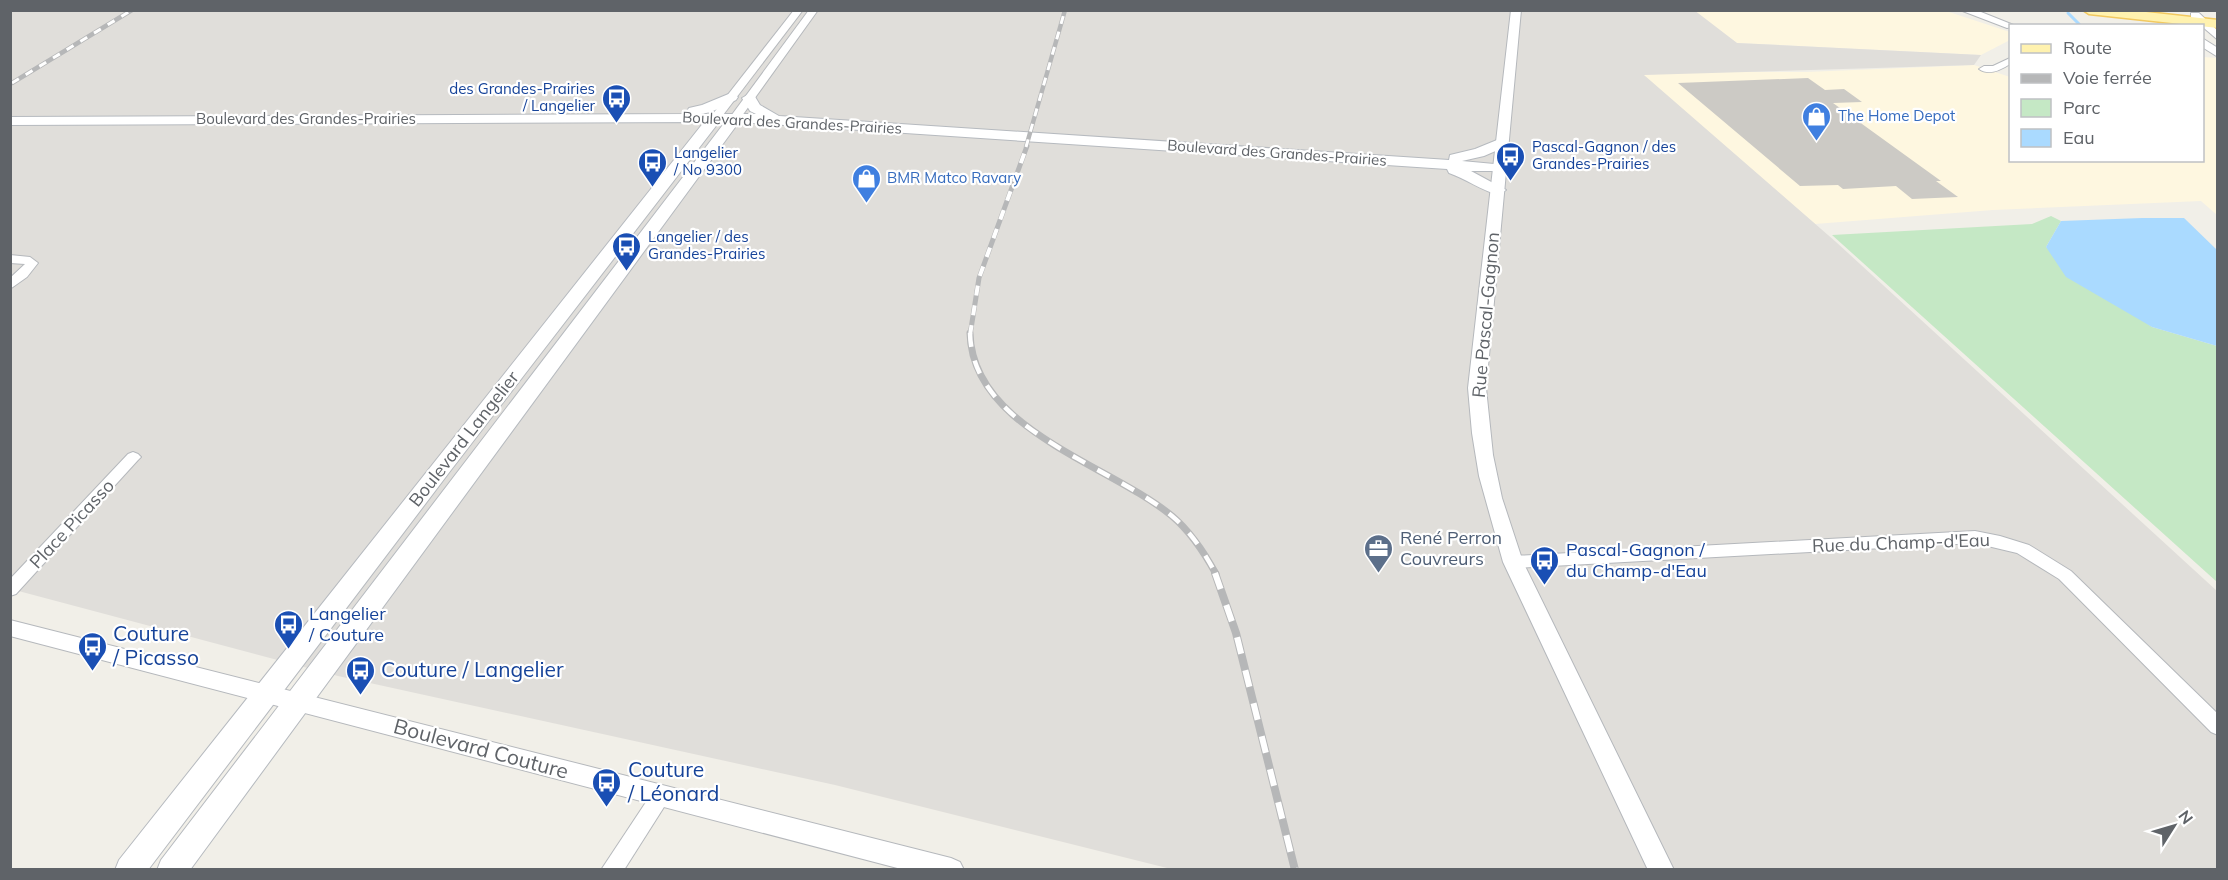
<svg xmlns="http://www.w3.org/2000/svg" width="2228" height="880" viewBox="0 0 2228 880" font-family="Mulish,sans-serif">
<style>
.commercial{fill:#fef7e0}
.industrial{fill:#e0deda}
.green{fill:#c5e8c5}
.water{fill:#aadaff}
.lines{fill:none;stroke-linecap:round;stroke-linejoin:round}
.stream{stroke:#aadaff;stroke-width:3}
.building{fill:#cccac5}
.minor-casing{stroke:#b5b8bc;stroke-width:2}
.tertiary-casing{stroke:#b5b8bc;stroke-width:2}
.secondary-casing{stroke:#b6babf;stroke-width:2}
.primary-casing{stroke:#f2c960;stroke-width:3}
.minor{fill:#fff;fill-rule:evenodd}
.tertiary{fill:#fff;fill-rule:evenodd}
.secondary{fill:#fff;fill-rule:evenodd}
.primary{fill:#fff2af;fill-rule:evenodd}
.rail-far3-casing{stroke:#b6b7b8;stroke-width:4.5}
.rail-far2-casing{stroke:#b6b7b8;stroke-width:5}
.rail-far1-casing{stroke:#b6b7b8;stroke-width:7}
.rail-casing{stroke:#b6b7b8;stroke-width:8}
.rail-far3{stroke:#fff;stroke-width:3;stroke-dasharray:8;stroke-linecap:butt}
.rail-far2{stroke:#fff;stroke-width:4;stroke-dasharray:10;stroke-linecap:butt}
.rail-far1{stroke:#fff;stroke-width:4.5;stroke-dasharray:14;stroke-linecap:butt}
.rail{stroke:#fff;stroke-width:6;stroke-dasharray:17;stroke-linecap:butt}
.labels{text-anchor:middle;stroke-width:4.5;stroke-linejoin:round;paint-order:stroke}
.far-transit-label{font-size:15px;fill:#164399;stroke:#fff;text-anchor:start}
.far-shop-label{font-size:15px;fill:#366cbe;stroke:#fff;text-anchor:start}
.far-street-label{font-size:15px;fill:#5f6368;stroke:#fff}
.street-label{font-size:18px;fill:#5f6368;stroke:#fff}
.service-label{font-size:18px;fill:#4e5e75;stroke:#fff;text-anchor:start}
.transit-label{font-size:18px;fill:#164399;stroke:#fff;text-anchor:start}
.near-transit-label{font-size:21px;fill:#164399;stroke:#fff;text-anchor:start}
.near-street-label{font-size:21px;fill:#5f6368;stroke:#fff}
</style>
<rect width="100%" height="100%" fill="#f1efe8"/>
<g class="commercial">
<path d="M1694 11H1946L2010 32V40L1981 55 1737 43Z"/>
<path d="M2203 57 2217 58V215L2201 201 1993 210 1815 224 1643 75 1686 72H1806L1974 65 2010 77V160H2202Z"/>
</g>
<path class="industrial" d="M1694 10 1737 43 1981 55 1974 65 1644 75 1836 242 2217 591V869H1171L835 785 338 676 11 589 10 11Z"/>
<path class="green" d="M2051 216 2061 221 2046 247 2152 327 2217 346V582L1832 235 2032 224Z"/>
<path class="water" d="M2142 218H2184L2217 250V346L2152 327 2066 277 2046 247 2061 221Z"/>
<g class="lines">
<path class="stream" d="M2068 13 2081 26"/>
</g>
<path class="building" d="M1808 78 1825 90 1844 89 1862 102 1833 103 1941 181H1936L1958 197 1912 199 1896 186 1843 189 1838 185 1800 186 1678 83Z"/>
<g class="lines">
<defs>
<g id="minor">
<path d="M794 10H803L720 119H712V115Z"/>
<path d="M809 10H818L739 120H731V116Z"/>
<path d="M2010 58V64C2001 70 1989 76 1979 69L1984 66H1993Z"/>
<path d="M10 255 30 257 38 263 27 277 10 289V278L25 264 10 263Z"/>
<path d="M133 452 138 454 141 457 138 460 16 594 10 596V579L128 454Z"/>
<path d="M1975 531 2000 536 2029 545 2071 571 2218 714V735L2211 732 2059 579 2017 553 1975 543 1513 568 1507 566 1505 562 1507 558 1513 556Z"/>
<path d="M661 787 668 790 671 796 624 870H601L654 790Z"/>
</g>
<g id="tertiary">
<path d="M1511 10H1521L1486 388 1493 455 1502 498 1523 562 1674 870H1648L1503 562 1479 476 1472 433 1468 388Z"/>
<path d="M1960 10H1976L2016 26 2007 28Z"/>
<path d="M2191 13H2199L2218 31V40L2191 17Z"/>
<path d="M2202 38 2218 48V57L2202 47Z"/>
<path d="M10 620 951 858 960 862 964 870H905L10 636Z"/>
</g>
<path id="secondary" d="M731 93 738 97 736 100 711 112 701 114H756L750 111 742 98 749 94 754 95 760 105 779 116 1449 160 1450 155 1475 149 1497 140H1507L1509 143 1507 146 1484 156 1462 161 1505 165 1508 168 1505 171H1471L1506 190 1498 195C1481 190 1466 179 1449 173L1447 169 739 122 190 870H157L161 860 725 122H719L451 470 148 870H115L119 860 704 122 10 125V117L690 114 687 111 689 108 702 105Z"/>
<path id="primary" d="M2083 10H2128L2218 20V28L2089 14Z"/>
</defs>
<use href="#minor" class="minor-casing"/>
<use href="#tertiary" class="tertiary-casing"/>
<use href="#secondary" class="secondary-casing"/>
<use href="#primary" class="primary-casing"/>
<use href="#minor" class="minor"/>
<use href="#tertiary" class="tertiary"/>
<use href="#secondary" class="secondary"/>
<use href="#primary" class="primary"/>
<defs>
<g id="rail-far3">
<path d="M12 83 132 10"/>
<path d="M1026 147 1065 10"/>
</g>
<path id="rail-far2" d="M970 335 979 278 1027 146"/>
<path id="rail-far1" d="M970 333C972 429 1109 464 1172 516 1191 532 1204 552 1216 574"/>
<path id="rail" d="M1215 573 1236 633 1295 870"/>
</defs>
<use href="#rail-far3" class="rail-far3-casing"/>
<use href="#rail-far2" class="rail-far2-casing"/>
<use href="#rail-far1" class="rail-far1-casing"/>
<use href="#rail" class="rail-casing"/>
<use href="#rail-far3" class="rail-far3"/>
<use href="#rail-far2" class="rail-far2"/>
<use href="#rail-far1" class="rail-far1"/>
<use href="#rail" class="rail"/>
</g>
<defs>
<symbol id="bus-pin" viewBox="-11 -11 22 30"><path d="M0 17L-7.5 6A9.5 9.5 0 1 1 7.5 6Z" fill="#1a4fb4" stroke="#fff"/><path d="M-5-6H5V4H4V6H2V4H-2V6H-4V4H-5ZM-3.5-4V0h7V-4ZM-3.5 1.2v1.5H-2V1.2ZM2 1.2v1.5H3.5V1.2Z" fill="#fff"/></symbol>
<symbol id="shop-pin" viewBox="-11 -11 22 30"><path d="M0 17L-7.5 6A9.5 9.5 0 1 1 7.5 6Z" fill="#3f7fe0" stroke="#fff"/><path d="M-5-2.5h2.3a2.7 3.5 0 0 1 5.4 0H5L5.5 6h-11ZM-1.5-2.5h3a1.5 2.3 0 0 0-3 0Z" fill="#fff"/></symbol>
<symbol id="office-pin" viewBox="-11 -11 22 30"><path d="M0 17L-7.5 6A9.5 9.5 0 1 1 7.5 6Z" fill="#5c6f8a" stroke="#fff"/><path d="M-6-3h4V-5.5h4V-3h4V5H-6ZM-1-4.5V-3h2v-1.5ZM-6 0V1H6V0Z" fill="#fff"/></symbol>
</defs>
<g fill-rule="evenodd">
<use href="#bus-pin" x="600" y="82" width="33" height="45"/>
<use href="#shop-pin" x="1800" y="100" width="33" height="45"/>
<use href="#bus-pin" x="1494" y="140" width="33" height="45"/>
<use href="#bus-pin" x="636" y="146" width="33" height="45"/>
<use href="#shop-pin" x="850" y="162" width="33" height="45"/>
<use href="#bus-pin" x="610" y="230" width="33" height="45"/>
<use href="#office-pin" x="1362" y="532" width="33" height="45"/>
<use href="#bus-pin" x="1528" y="544" width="33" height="45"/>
<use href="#bus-pin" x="272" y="608" width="33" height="45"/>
<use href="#bus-pin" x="76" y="630" width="33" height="45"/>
<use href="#bus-pin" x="344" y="654" width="33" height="45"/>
<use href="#bus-pin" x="590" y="766" width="33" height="45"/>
</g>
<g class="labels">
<g class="far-transit-label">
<text x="595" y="94" text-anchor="end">des Grandes-Prairies<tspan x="595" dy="17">/ Langelier</tspan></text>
<text x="1532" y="152">Pascal-Gagnon / des<tspan x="1532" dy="17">Grandes-Prairies</tspan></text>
<text x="674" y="158">Langelier<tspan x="674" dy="17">/ No 9300</tspan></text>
<text x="648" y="242">Langelier / des<tspan x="648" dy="17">Grandes-Prairies</tspan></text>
</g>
<g class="far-shop-label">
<text x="1838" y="121">The Home Depot</text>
<text x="887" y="183">BMR Matco Ravary</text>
</g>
<g class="far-street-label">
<text x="306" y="124">Boulevard des Grandes-Prairies</text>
<text transform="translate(792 123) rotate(3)" y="5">Boulevard des Grandes-Prairies</text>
<text transform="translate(1277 153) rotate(4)" y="5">Boulevard des Grandes-Prairies</text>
</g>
<g class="street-label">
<text transform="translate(1486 315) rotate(-85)" y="6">Rue Pascal-Gagnon</text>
<text transform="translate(464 439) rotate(-52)" y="6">Boulevard Langelier</text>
<text transform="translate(72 524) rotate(-47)" y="6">Place Picasso</text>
<text transform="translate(1901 543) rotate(-2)" y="6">Rue du Champ-d'Eau</text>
</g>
<g class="service-label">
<text x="1400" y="544">René Perron<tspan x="1400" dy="21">Couvreurs</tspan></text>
</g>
<g class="transit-label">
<text x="1566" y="556">Pascal-Gagnon /<tspan x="1566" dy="21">du Champ-d'Eau</tspan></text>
<text x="309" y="620">Langelier<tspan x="309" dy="21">/ Couture</tspan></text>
</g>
<g class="near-transit-label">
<text x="113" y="641">Couture<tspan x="113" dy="24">/ Picasso</tspan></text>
<text x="381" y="677">Couture / Langelier</text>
<text x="628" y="777">Couture<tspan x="628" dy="24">/ Léonard</tspan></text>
</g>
<g class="near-street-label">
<text transform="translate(481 749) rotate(15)" y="7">Boulevard Couture</text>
</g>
</g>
<rect width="2228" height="880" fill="none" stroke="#5f6368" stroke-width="24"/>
<rect x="2009" y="24" width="195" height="138" fill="#ffffff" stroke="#bfc1c3" stroke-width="1.5"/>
<rect x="2021" y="44" width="30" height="9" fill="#fff2af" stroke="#bfc1c3" stroke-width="1.5"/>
<text x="2063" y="54" font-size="18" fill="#5f6368">Route</text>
<rect x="2021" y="74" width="30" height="9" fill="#b6b7b8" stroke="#bfc1c3" stroke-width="1.5"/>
<text x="2063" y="84" font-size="18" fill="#5f6368">Voie ferrée</text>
<rect x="2021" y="99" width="30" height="18" fill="#c5e8c5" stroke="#bfc1c3" stroke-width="1.5"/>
<text x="2063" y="114" font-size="18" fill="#5f6368">Parc</text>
<rect x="2021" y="129" width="30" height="18" fill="#aadaff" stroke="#bfc1c3" stroke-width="1.5"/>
<text x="2063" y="144" font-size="18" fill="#5f6368">Eau</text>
<g transform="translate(2174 826) rotate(53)" stroke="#ffffff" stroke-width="4.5" paint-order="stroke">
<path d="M0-4.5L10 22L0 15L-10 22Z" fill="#5f6368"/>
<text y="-9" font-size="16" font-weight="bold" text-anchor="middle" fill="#5f6368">N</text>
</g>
</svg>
